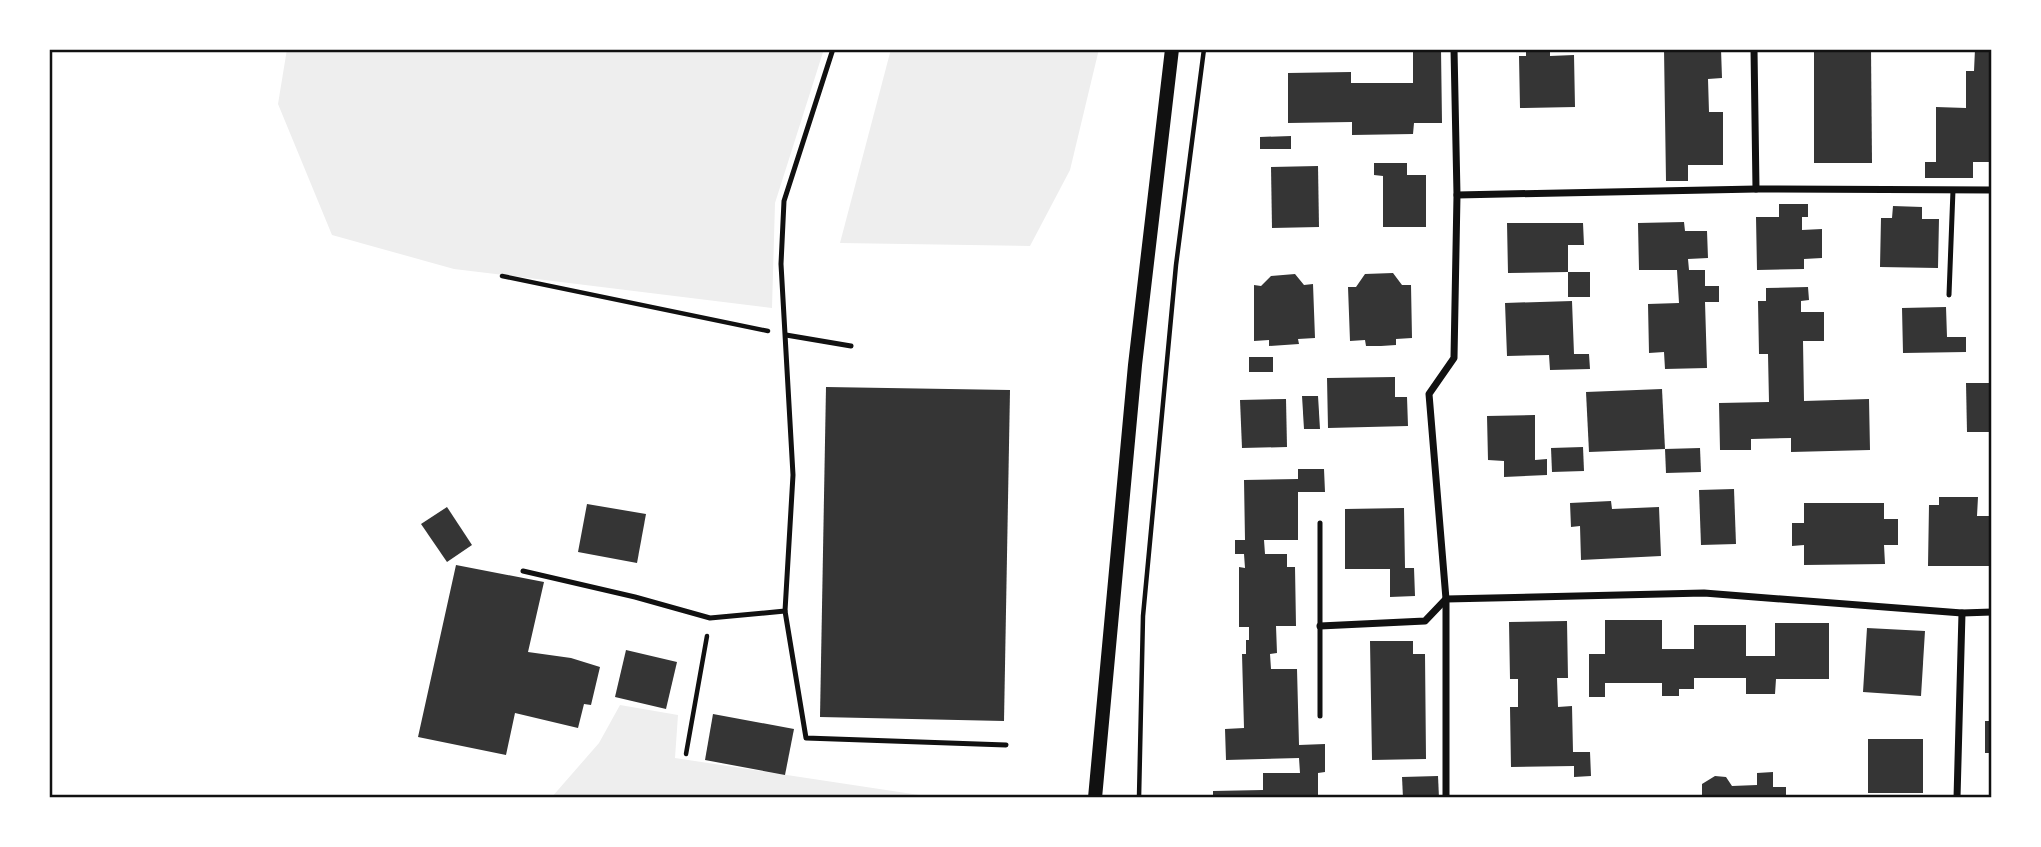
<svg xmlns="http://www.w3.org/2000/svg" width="2041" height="847" viewBox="0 0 2041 847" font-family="'Nunito Sans',sans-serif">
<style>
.green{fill:#eee}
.building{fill:#353535}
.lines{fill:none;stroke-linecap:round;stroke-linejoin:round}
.path{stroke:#111;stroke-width:4.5}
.service{stroke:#111;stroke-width:5}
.minor{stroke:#111;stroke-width:7}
.secondary{stroke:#111;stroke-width:14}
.neatline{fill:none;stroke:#111;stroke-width:2.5}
</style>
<rect width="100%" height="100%" fill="#fff"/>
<g class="green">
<path d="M287 49H824L775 203 772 308 454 269 332 235 278 104Z"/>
<path d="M891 49H1099L1070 170 1030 246 840 243Z"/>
<path d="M620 705 678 715 675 758 939 798H551L599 743Z"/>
</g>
<g class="building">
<path d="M1413 49H1441L1442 123H1414L1413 134 1352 135V122L1288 123V73L1351 72V83H1413Z"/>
<path d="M1526 49H1550V56L1574 55 1575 107 1520 108 1519 56H1526Z"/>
<path d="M1664 49H1721L1722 78 1708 79 1709 112H1723V165H1688V181H1666Z"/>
<path d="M1814 49H1871L1872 163H1814Z"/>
<path d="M1975 49H1992V162H1973V178H1925V162H1936V107L1966 108V71H1974Z"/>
<path d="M1291 136V149H1260V137Z"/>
<path d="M1374 163H1407V175H1426V227H1383V176L1374 175Z"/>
<path d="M1318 166 1319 227 1272 228 1271 167Z"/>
<path d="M1779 204H1808V217H1802V230L1822 229V258L1804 259V269L1757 270 1756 217H1779Z"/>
<path d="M1893 206 1922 207V219H1939L1938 268 1880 267 1881 218H1892Z"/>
<path d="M1684 222 1685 231H1707L1708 258 1688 259 1689 270H1705V286H1719V302H1705L1707 368 1665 369 1664 352 1649 353 1648 304 1679 303 1677 270H1639L1638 223Z"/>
<path d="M1507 223H1583L1584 245H1568V272L1508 273Z"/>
<rect x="1568" y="272" width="22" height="25"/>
<path d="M1393 273 1402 285H1411L1412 338 1396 339V345L1381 346H1366L1365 340 1350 341 1348 287H1356L1365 274Z"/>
<path d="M1295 274 1304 285 1313 284 1315 338 1298 339 1299 344 1269 346V340L1254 341V285L1261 286 1271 276Z"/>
<path d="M1808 287 1809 300 1801 301V312H1824V341H1803L1804 401 1869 399 1870 450 1791 452V438L1751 439V450H1720L1719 403 1769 402 1768 354H1759L1758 301H1766V288Z"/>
<path d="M1572 301 1574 354H1589L1590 369 1550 370 1549 355 1507 356 1505 303Z"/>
<path d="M1946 307 1947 337H1966V352L1903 353 1902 308Z"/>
<rect x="1249" y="357" width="24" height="15"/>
<path d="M1395 377V397H1407L1408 426 1328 428 1327 378Z"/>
<path d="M1966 383H1992V432H1967Z"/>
<path d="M826 387 1010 390 1004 721 820 717Z"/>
<path d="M1662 389 1665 449 1589 452 1586 392Z"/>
<path d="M1302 396H1318L1320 429H1304Z"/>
<path d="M1286 399 1287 447 1242 448 1240 400Z"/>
<path d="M1535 415V460L1547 459V475L1504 477V461L1488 460 1487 416Z"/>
<path d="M1583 447 1584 471 1552 472 1551 448Z"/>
<path d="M1700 448 1701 472 1666 473 1665 449Z"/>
<path d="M1298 469H1324L1325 492H1298V540H1264L1265 554H1287V567H1295L1296 626H1276L1277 653 1270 654 1271 669H1297L1299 745 1325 744V772L1318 773V798H1213V791L1263 790V773H1300L1299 758 1226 760 1225 729 1244 728 1242 654H1246V640H1249V627H1239V567L1245 568 1244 554H1235V540H1245L1244 480 1298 479Z"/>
<path d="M1734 489 1736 544 1701 545 1699 490Z"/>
<path d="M1939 497H1978L1977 516H1992V566H1928L1929 505H1939Z"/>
<path d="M1611 501 1612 509 1659 507 1661 556 1581 560 1580 526 1571 527 1570 503Z"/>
<path d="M1804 503H1884V519H1898V545H1884L1885 564 1804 565V545L1792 546V523H1804Z"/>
<path d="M587 504 646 514 637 563 578 552Z"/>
<path d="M447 507 472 545 447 562 421 524Z"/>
<path d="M1404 508 1405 568H1414L1415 596 1390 597V569H1345V509Z"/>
<path d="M456 565 544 582 528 652 571 658 600 667 591 705 584 704 578 728 515 713 506 755 418 737Z"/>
<path d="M1605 620H1662V649H1694V625H1746V656H1775V623H1829V679H1776L1775 694H1746V678H1694V689H1679V696H1662V683H1605V697H1589V654H1605Z"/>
<path d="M1567 621 1568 678H1557L1558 707 1572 706 1573 752H1590L1591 776 1574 777V766L1511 767 1510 707H1518V679H1510L1509 622Z"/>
<path d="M1867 628 1925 631 1921 696 1863 692Z"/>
<path d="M1370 641H1413V654H1425L1426 759 1372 760Z"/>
<path d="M626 650 677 662 666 709 615 697Z"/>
<path d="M713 714 794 729 785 775 705 760Z"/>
<rect x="1985" y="721" width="7" height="32"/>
<rect x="1868" y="739" width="55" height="54"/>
<path d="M1773 772V787H1786V798H1702V784L1715 776 1726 777 1732 786 1757 785V773Z"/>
<path d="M1438 776 1439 798H1403L1402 777Z"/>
</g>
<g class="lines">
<g class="path">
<path d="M502 276 768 331"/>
<path d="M686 754 707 636"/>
<path d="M1139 798 1143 616 1176 265 1204 49"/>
</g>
<g class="service">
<path d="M1949 295 1953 190"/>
<path d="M786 335 851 346"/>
<path d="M523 571 635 597 710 618 785 611 793 475 781 264 784 201 833 49"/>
<path d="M785 611 806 738 1006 745"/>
<path d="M1320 716V523"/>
</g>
<g class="minor">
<path d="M1754 49 1756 189"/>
<path d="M1457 195 1756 189 1992 190"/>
<path d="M1320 626 1425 621 1446 599 1704 593 1962 613 1992 612"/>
<path d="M1446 798V599L1429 394 1454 358 1457 195 1454 49"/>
<path d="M1957 798 1962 613"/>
</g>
<path class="secondary" d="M1095 798 1135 365 1172 49"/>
</g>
<rect width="2041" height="847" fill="none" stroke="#ffffff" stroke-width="102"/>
<rect x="51" y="51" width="1939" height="745" class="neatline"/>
</svg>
